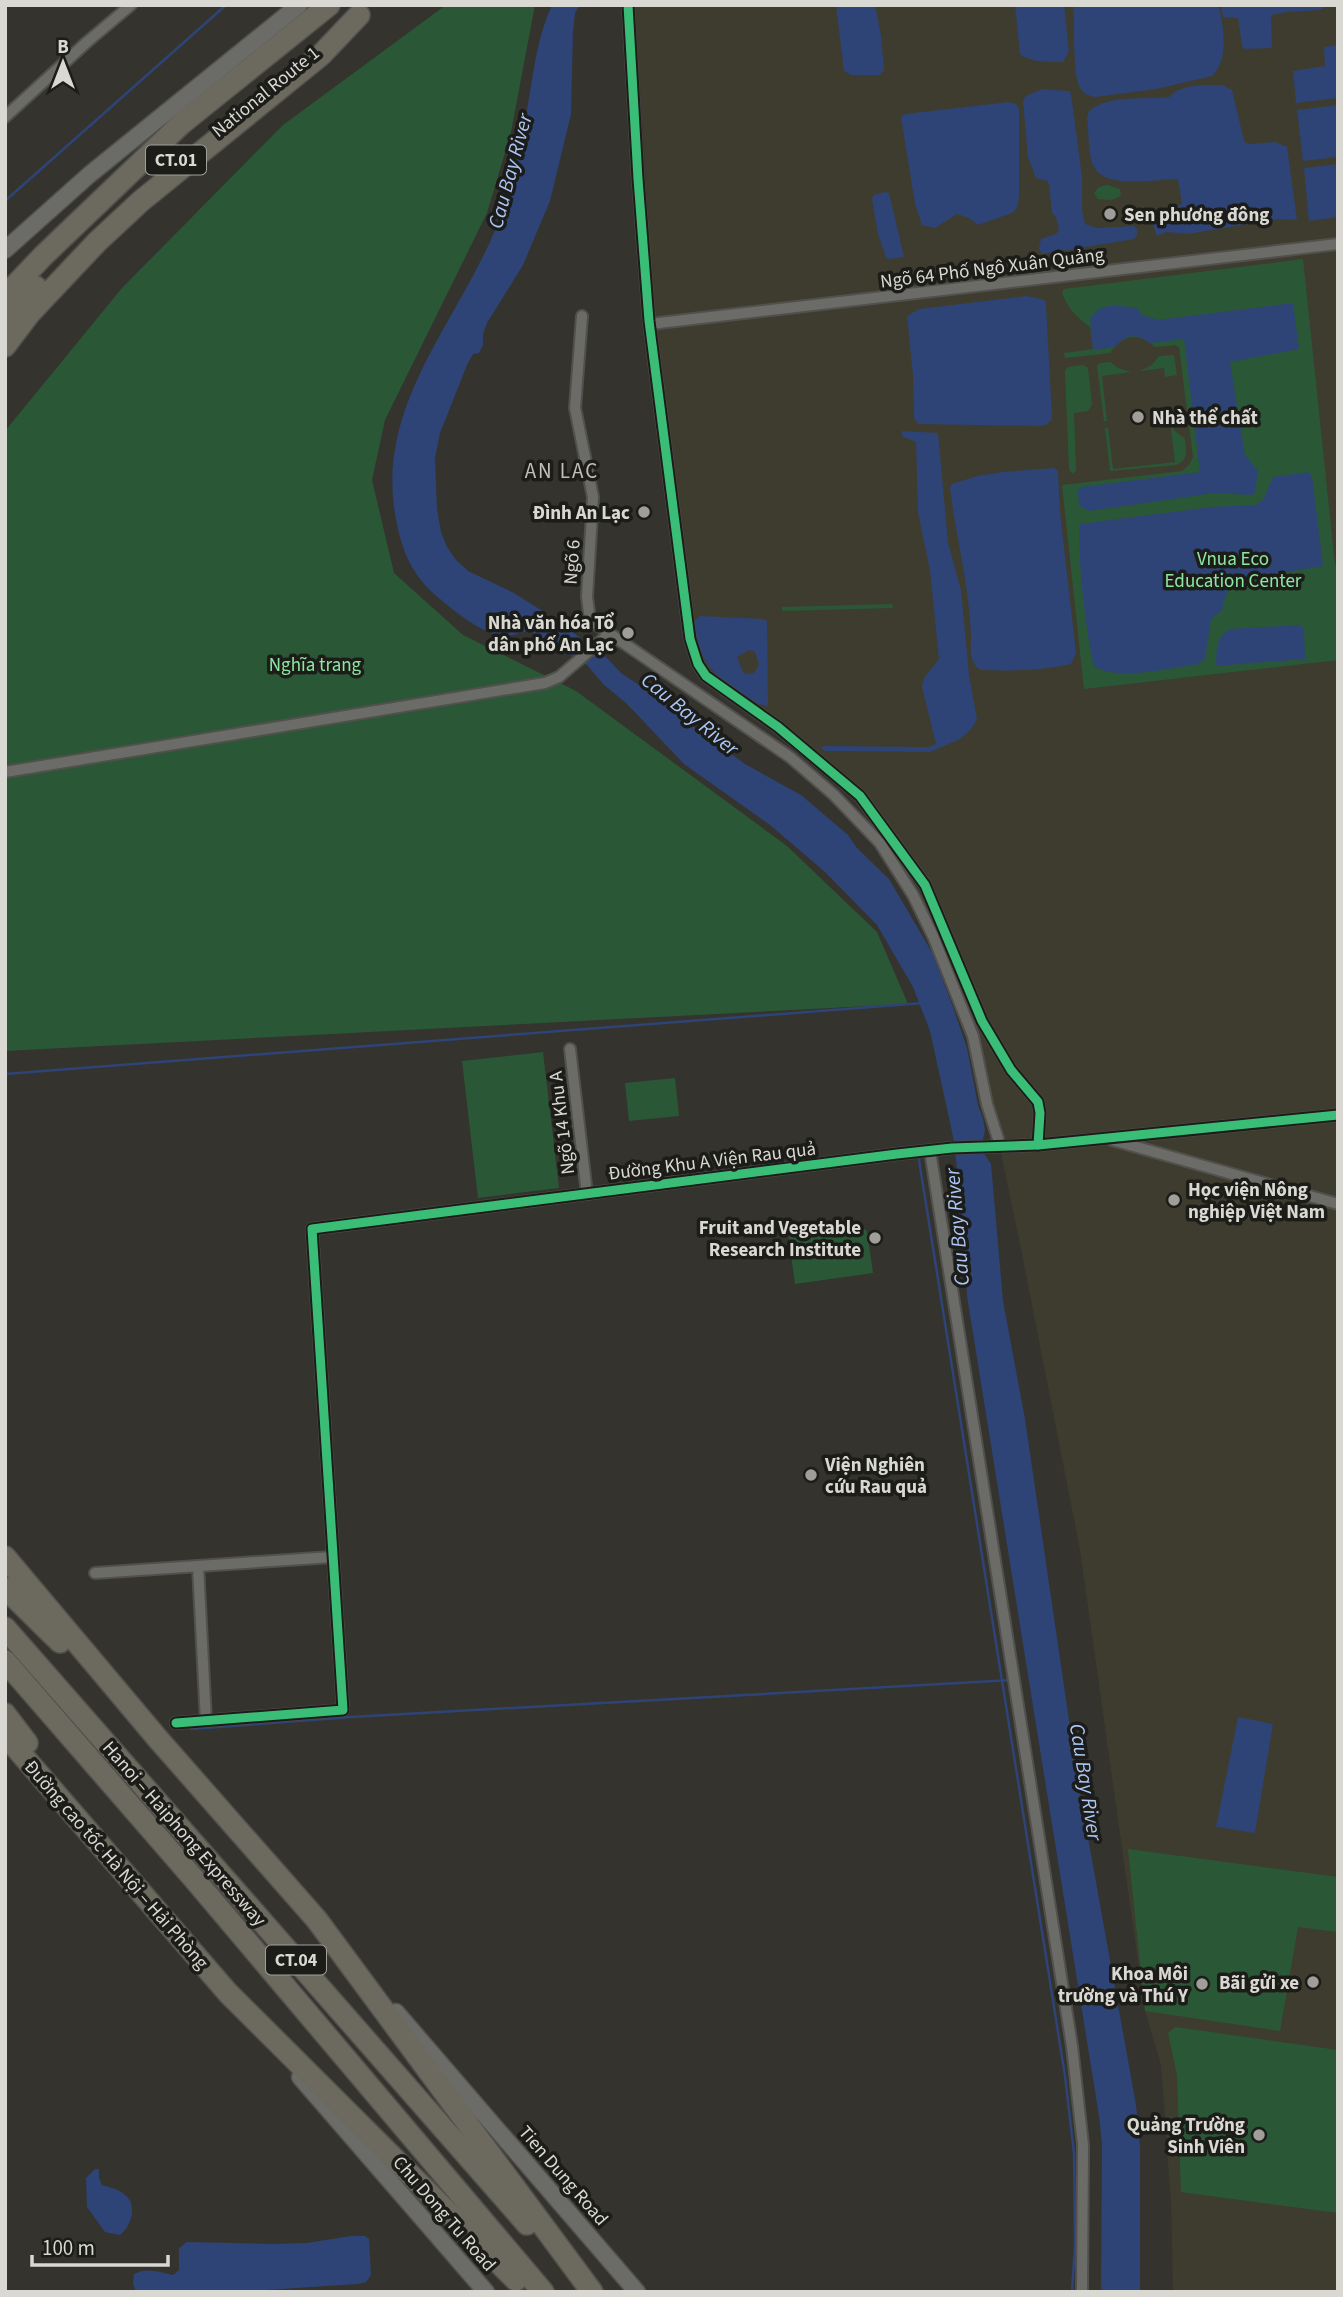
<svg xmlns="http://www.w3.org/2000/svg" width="1343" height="2297" viewBox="0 0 1343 2297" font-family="'Source Sans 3',sans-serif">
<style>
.built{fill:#3e3c2e}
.green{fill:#2a5836}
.water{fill:#2e4476;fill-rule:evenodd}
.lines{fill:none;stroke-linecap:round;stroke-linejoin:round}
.stream{stroke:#2e4476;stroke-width:2.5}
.minor-casing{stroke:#51504c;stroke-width:14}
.secondary-casing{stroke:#51504c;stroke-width:19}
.motorway-casing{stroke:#51504c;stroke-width:24}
.minor{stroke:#6b6b68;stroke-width:10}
.secondary{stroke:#6b6b68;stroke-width:16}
.motorway{stroke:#6c695e;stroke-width:21}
.cycleway-casing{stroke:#1c1c18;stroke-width:13}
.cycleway{stroke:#3abd76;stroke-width:9}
.poi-dot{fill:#9f9e99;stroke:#1c1c18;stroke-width:2.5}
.labels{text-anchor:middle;stroke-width:7;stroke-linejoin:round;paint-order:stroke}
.shield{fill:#1c1c18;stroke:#a0a09b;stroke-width:2}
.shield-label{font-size:18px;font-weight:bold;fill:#d9d8d3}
.street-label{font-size:19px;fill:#d9d8d3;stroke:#1c1c18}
.poi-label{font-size:19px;font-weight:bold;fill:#d9d8d3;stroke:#1c1c18;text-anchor:end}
.park-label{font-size:19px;fill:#8de6a2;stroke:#1c1c18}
.water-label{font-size:21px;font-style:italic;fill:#acc6f8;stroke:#1c1c18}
.neighbourhood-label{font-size:21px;letter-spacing:2px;fill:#c2c0b6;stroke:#1c1c18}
</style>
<rect width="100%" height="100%" fill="#34332e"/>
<path class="built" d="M635 5H1338V2292H1173L1171 2203 1161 2065 1145 2011 1080 1550 1022 1254 963 971 928 884 863 794 706 670 693 642 654 316Z"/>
<g class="green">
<path d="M446 5H535L511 132 487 213 385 420 372 480 394 573 463 635 576 691 787 846 877 932 908 1004 5 1051V431L122 288 283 125Z"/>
<path d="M1107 185 1120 189 1121 196 1111 200 1098 199 1094 193 1099 187Z"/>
<path d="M1303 259 1335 565 1338 566V660L1084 689 1062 485 1182 471 1189 465 1193 457 1179 347 1175 345 1155 347C1139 332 1123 334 1110 353L1065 358 1064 353 1093 349 1090 327C1078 319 1065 305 1062 292L1064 289Z"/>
<path d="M1174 355 1177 375 1165 377 1164 368 1140 371 1152 365 1159 356Z"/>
<path d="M1110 362 1118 368 1131 372 1102 376 1107 421H1104L1097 366 1100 363Z"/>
<path d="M1083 365 1088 368 1092 405 1088 411 1074 413 1076 470 1073 474 1069 470 1065 371 1068 367Z"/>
<path d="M1170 421 1175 431 1185 439C1186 451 1189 460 1176 465L1110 471 1105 428H1108L1113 469 1175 462Z"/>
<path d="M892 604 893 608 782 611V607Z"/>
<path d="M543 1052 559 1188 478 1198 462 1061Z"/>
<path d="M675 1078 679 1116 629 1121 625 1083Z"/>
<path d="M856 1223 867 1231 873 1273 795 1284 788 1232Z"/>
<path d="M1128 1849 1338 1877V1932L1298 1927 1280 2031 1145 2011Z"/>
<path d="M1175 2027 1338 2050V2213L1181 2192 1177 2075 1168 2033Z"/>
</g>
<g class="water">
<path d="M552 5H580L575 13 573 32 571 114 550 201 523 265 487 323 483 334V345L479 353 473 354 467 365 440 433 435 458 437 509 441 532 447 547 456 560 468 571 514 593 555 619 606 657 621 673 666 703 668 708 745 764 801 795 848 835 857 848 889 879 933 954 954 1010 967 1048 978 1105 983 1119 985 1130 981 1149 991 1164 1003 1301 1025 1419 1078 1782 1136 2105 1140 2146V2292H1101L1102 2144 1099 2116 967 1296 963 1225 954 1141 930 1031 913 987 877 925 824 871 770 825 684 764 627 704 603 684 588 666 574 656 564 654 530 631C522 632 512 636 504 636 482 635 449 607 433 593 412 574 402 550 397 524 371 404 463 319 501 215 516 175 523 134 530 92 535 62 539 33 552 5Z"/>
<path d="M836 5H875L881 36 884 70 879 75H851L844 71Z"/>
<path d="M1015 5H1064L1069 51 1063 62C1048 62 1032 63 1020 54Z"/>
<path d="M1073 5H1219C1223 27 1230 59 1212 76L1156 89 1095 97C1089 96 1084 94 1081 89 1072 78 1075 23 1073 5Z"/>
<path d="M1221 5H1324L1323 9 1320 10 1286 12 1271 15 1272 48 1245 49 1242 46 1238 18 1223 17Z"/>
<path d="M1338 45V98L1296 103 1293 71 1325 66 1324 47Z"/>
<path d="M1222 85 1232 90 1244 141 1248 144 1275 142 1287 147 1297 220 1277 219 1188 234 1167 232 1157 236 1150 216 1182 204 1178 179C1158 179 1106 190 1094 167 1088 158 1089 130 1087 118L1089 111C1109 94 1145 100 1169 97 1184 82 1203 86 1222 85Z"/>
<path d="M1042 89 1069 91 1071 94 1082 177V210L1085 224 1097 228 1134 226 1137 229V235L1134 239 1042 254 1039 248 1041 239 1056 234 1059 230 1056 217 1052 213 1049 184 1047 181 1036 178 1028 157 1023 101 1026 96Z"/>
<path d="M1009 102 1016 104 1019 109V196L1017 208 1012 213 978 225 969 218 957 214 935 228 922 225 915 204 901 117 905 114Z"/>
<path d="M1338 105V157L1303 161 1297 110Z"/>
<path d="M1338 164V217L1309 221 1304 168Z"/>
<path d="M885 192 889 193 904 257 888 259 886 257 878 234 872 199 874 195Z"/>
<path d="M1027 296 1045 300 1046 305 1052 419 1046 425 1040 426 918 424 914 418 913 376 907 316 919 309Z"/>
<path d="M1293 303 1299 349 1230 362 1245 455 1258 471 1255 493 1251 495 1214 493 1089 511 1079 506 1078 490 1081 487 1200 472 1184 339 1150 343 1140 337 1132 336 1125 338 1114 347 1093 350 1090 319C1100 301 1119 306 1137 308L1142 315 1158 320Z"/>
<path d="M902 431 938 433 948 543 961 590 969 675 977 719 972 728 960 739 930 752 826 751 821 748 824 746 929 747 936 744 922 687 924 678 939 659 930 571 918 512 916 442 902 436Z"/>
<path d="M1054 468 1058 471 1060 513 1076 653 1071 664C1041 671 1010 671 980 670 968 661 971 648 971 635 969 585 956 537 950 488L952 484 977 476 1003 472Z"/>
<path d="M1308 472 1312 476 1323 566 1238 580C1227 588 1225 596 1222 610L1211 619 1205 658 1199 664C1170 668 1121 681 1095 667 1087 647 1076 544 1080 524L1211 507 1256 505 1264 498 1273 477Z"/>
<path d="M700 616 763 619 767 621 768 706 758 704C719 677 701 673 694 622ZM749 650 755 652 759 665 754 673 744 674 737 657Z"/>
<path d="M1300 625 1304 629 1305 659 1216 666C1217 650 1215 639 1229 629Z"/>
<path d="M1238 1717 1273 1724 1255 1833 1216 1827Z"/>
<path d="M95 2169H99V2178L102 2185C109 2187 118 2189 124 2194 138 2204 132 2226 120 2235L105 2232 87 2207 86 2178Z"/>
<path d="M351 2236H365L369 2239 371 2275 366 2282 357 2284 236 2292H136L133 2284 134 2274C147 2267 159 2272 173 2275L179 2270V2248L187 2242 275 2244 307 2243Z"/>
</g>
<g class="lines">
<g class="stream">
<path d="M5 201 226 5"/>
<path d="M5 1074 923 1003"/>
<path d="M919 1160 1065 2076 1074 2153 1075 2245 1072 2292"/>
<path d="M191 1729 351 1717 1012 1680"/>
</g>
<defs>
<g id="minor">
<path d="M628 5 638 179 649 321 690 639 698 664 706 676 778 727 860 796 925 885 982 1021 1011 1070 1038 1102 1040 1113 1038 1145"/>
<path d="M5 117 87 42 131 5"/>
<path d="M582 316 575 408 593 497 587 597 590 620 790 757 834 795 880 843 913 895 933 936 973 1036 987 1104 1000 1145"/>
<path d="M650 324 1338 244"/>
<path d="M5 772 545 683 559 677 609 634"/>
<path d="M570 1049 587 1194"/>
<path d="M1112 1140 1338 1204"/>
<path d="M930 1151 1072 2046 1083 2145 1082 2292"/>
<path d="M198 1566 206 1721"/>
<path d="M95 1573 332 1557"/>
<path d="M176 1723 343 1710 312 1229 897 1154 952 1148 1038 1145 1338 1115"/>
</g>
<g id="secondary">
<path d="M5 250 89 175 299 5"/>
<path d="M396 2012 637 2292"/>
<path d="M300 2077 486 2292"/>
</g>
<g id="motorway">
<path d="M5 296 43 256 181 124 329 5"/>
<path d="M5 319 36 287"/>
<path d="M5 346 30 313 97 242 141 201 321 55 359 15"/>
<path d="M5 1557 158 1739 317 1920 592 2292"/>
<path d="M5 1588 60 1642"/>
<path d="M5 1628 527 2224"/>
<path d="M5 1661 195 1880 543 2292"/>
<path d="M5 1714 27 1743"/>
<path d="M5 1735 228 1993 516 2280"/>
</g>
</defs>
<use href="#minor" class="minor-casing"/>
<use href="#secondary" class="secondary-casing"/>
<use href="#motorway" class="motorway-casing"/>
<use href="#minor" class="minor"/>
<use href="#secondary" class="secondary"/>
<use href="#motorway" class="motorway"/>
<defs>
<g id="cycleway">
<path d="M628 5 638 179 649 321 690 639 698 664 706 676 778 727 860 796 925 885 982 1021 1011 1070 1038 1102 1040 1113 1038 1145"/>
<path d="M176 1723 343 1710 312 1229 897 1154 952 1148 1038 1145 1338 1115"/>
</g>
</defs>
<use href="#cycleway" class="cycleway-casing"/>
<use href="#cycleway" class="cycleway"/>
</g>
<g class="poi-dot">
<circle cx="1110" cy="214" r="7"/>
<circle cx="1138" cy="417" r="7"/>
<circle cx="644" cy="512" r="7"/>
<circle cx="628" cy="633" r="7"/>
<circle cx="1174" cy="1200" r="7"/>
<circle cx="875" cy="1238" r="7"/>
<circle cx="811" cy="1475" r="7"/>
<circle cx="1313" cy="1982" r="7"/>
<circle cx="1202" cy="1984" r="7"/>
<circle cx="1259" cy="2135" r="7"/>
</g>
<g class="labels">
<g class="shield">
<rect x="146" y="145.5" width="60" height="29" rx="5"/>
<rect x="266" y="1945.5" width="60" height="29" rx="5"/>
</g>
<g class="shield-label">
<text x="176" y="166">CT.01</text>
<text x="296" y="1966">CT.04</text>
</g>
<g class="street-label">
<text transform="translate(265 91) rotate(-39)" y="7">National Route 1</text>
<text transform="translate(992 267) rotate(-7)" y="7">Ngõ 64 Phố Ngô Xuân Quảng</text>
<text transform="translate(571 562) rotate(-86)" y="7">Ngõ 6</text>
<text transform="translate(561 1123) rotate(-97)" y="7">Ngõ 14 Khu A</text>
<text transform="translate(712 1160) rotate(-7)" y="7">Đường Khu A Viện Rau quả</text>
<text transform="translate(185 1833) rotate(49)" y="7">Hanoi – Haiphong Expressway</text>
<text transform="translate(117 1864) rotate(49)" y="7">Đường cao tốc Hà Nội – Hải Phòng</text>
<text transform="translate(564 2175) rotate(49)" y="7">Tien Dung Road</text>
<text transform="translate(445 2213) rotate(49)" y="7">Chu Dong Tu Road</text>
</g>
<g class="poi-label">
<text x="1124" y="221" text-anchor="start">Sen phương đông</text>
<text x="1152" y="424" text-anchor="start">Nhà thể chất</text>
<text x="630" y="519">Đình An Lạc</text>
<text x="614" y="629">Nhà văn hóa Tổ<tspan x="614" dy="22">dân phố An Lạc</tspan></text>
<text x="1188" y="1196" text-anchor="start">Học viện Nông<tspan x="1188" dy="22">nghiệp Việt Nam</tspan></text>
<text x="861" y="1234">Fruit and Vegetable<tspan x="861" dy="22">Research Institute</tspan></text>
<text x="825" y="1471" text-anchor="start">Viện Nghiên<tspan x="825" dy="22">cứu Rau quả</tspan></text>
<text x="1188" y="1980">Khoa Môi<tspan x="1188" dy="22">trường và Thú Y</tspan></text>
<text x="1299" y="1989">Bãi gửi xe</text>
<text x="1245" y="2131">Quảng Trường<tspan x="1245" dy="22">Sinh Viên</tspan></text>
</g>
<g class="park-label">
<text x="1233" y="565">Vnua Eco<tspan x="1233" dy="22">Education Center</tspan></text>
<text x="315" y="671">Nghĩa trang</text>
</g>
<g class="water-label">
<text transform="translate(510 171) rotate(-75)" y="7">Cau Bay River</text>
<text transform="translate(690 714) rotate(39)" y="7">Cau Bay River</text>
<text transform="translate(957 1227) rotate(-95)" y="7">Cau Bay River</text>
<text transform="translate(1086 1782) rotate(81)" y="7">Cau Bay River</text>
</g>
<g class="neighbourhood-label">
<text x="562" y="478">AN LAC</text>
</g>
</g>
<rect width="1343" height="2297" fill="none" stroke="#d9d8d3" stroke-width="14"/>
<g transform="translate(63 63)" stroke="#1c1c18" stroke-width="5" paint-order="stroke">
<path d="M0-5L12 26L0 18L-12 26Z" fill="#d9d8d3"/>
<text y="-10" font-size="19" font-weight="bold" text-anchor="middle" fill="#d9d8d3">B</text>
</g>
<path d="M32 2255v10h136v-10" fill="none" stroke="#d9d8d3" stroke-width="3.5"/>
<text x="42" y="2255" font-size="21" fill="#d9d8d3" stroke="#1c1c18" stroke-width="5" paint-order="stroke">100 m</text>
</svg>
